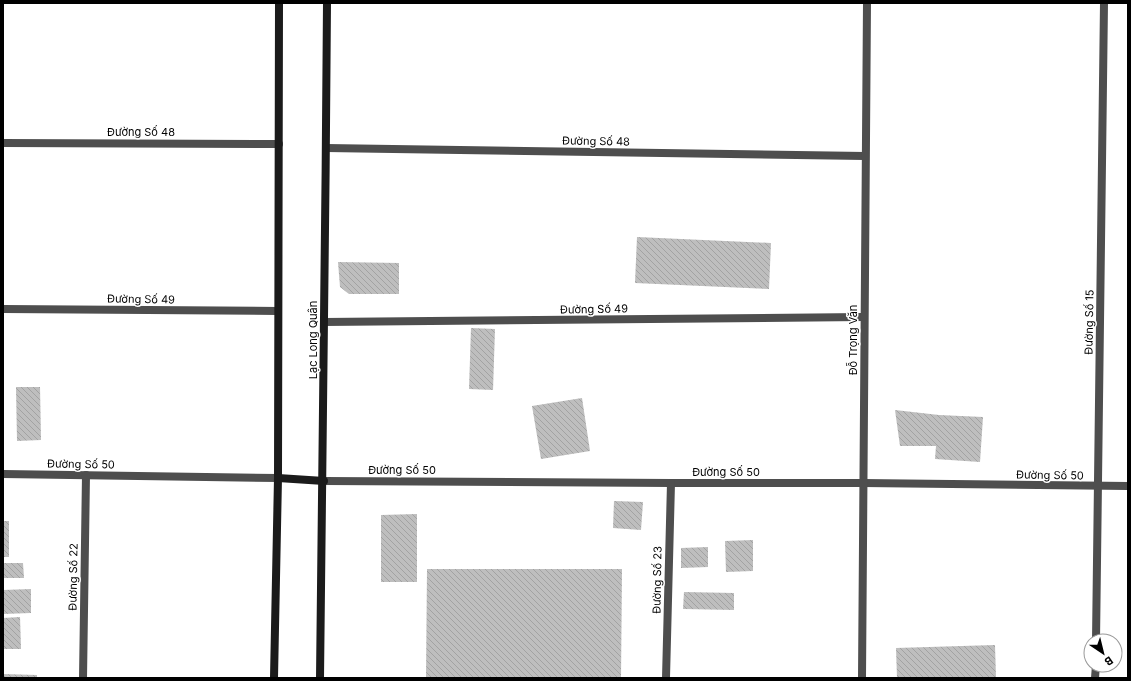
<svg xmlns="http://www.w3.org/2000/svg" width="1131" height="681" viewBox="0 0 1131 681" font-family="Inter,sans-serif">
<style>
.building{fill:url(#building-back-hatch)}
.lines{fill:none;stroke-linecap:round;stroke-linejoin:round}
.street{stroke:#4e4e4e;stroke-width:8}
.secondary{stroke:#1b1b1b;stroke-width:8}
.labels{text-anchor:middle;stroke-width:3;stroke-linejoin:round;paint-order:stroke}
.street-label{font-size:11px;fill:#000;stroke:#fff}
</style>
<defs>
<pattern id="building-back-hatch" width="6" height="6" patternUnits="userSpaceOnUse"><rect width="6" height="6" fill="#bebebe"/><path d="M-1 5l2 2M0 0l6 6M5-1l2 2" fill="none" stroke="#a2a2a2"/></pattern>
</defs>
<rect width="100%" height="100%" fill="#fff"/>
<g class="building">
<path d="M637 237 771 243 769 289 635 283Z"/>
<path d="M338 262 399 263V294H349L340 287Z"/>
<path d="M471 328 495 329 493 390 469 389Z"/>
<path d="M16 387H40L41 440 17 441Z"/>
<path d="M582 398 590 451 541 459 532 406Z"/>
<path d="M895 410 939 415 983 417 980 462 935 459 936 446H900Z"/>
<path d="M614 501 643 502 641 530 613 528Z"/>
<path d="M417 514V582H381V515Z"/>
<rect x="3" y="521" width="6" height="36"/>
<path d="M753 540V571L726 572 725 541Z"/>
<path d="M708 547V567L681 568V548Z"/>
<path d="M3 563H23L24 578H3Z"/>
<path d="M427 569H622L621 678H426Z"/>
<path d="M31 589V613L3 614V590Z"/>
<path d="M684 592 734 593V610L683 609Z"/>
<path d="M20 617 21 649H3V618Z"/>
<path d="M995 645 996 678H897L896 648Z"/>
<path d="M3 674 37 675V678H3Z"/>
</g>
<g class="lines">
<g class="street">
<path d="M3 143 279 144"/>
<path d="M326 148 865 156"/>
<path d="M3 309 278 311"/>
<path d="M324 322 864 317"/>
<path d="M3 474 278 478"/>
<path d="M324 481 671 483H863L1128 486"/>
<path d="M1096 641 1104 3"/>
<path d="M83 678 86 475"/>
<path d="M666 678 671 483"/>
<path d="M862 678 867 3"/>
<path d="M1095 678 1096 665"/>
</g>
<g class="secondary">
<path d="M278 478 324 481"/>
<path d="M274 678 278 478 279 3"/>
<path d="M320 678C324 453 325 228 327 3"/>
</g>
</g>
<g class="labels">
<g class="street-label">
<text x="141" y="136">Đường Số 48</text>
<text transform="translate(596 141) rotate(1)" y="4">Đường Số 48</text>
<text transform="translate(141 299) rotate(1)" y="4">Đường Số 49</text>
<text transform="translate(594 309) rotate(-1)" y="4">Đường Số 49</text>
<text transform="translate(1089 322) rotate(-89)" y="4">Đường Số 15</text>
<text transform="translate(313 340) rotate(-90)" y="4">Lạc Long Quân</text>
<text transform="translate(853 340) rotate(-90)" y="4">Đỗ Trọng Văn</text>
<text transform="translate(81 464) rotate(1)" y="4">Đường Số 50</text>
<text x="402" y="474">Đường Số 50</text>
<text x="726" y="476">Đường Số 50</text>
<text transform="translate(1050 475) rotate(1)" y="4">Đường Số 50</text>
<text transform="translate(73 577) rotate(-89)" y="4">Đường Số 22</text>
<text transform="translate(657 580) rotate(-89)" y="4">Đường Số 23</text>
</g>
</g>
<rect width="1131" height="681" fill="none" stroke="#000000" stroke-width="8"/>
<g transform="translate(1103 653) rotate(145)"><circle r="19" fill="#ffffff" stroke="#999999"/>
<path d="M0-3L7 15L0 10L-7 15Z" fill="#000000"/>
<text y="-6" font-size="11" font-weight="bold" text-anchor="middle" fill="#000000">B</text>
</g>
</svg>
